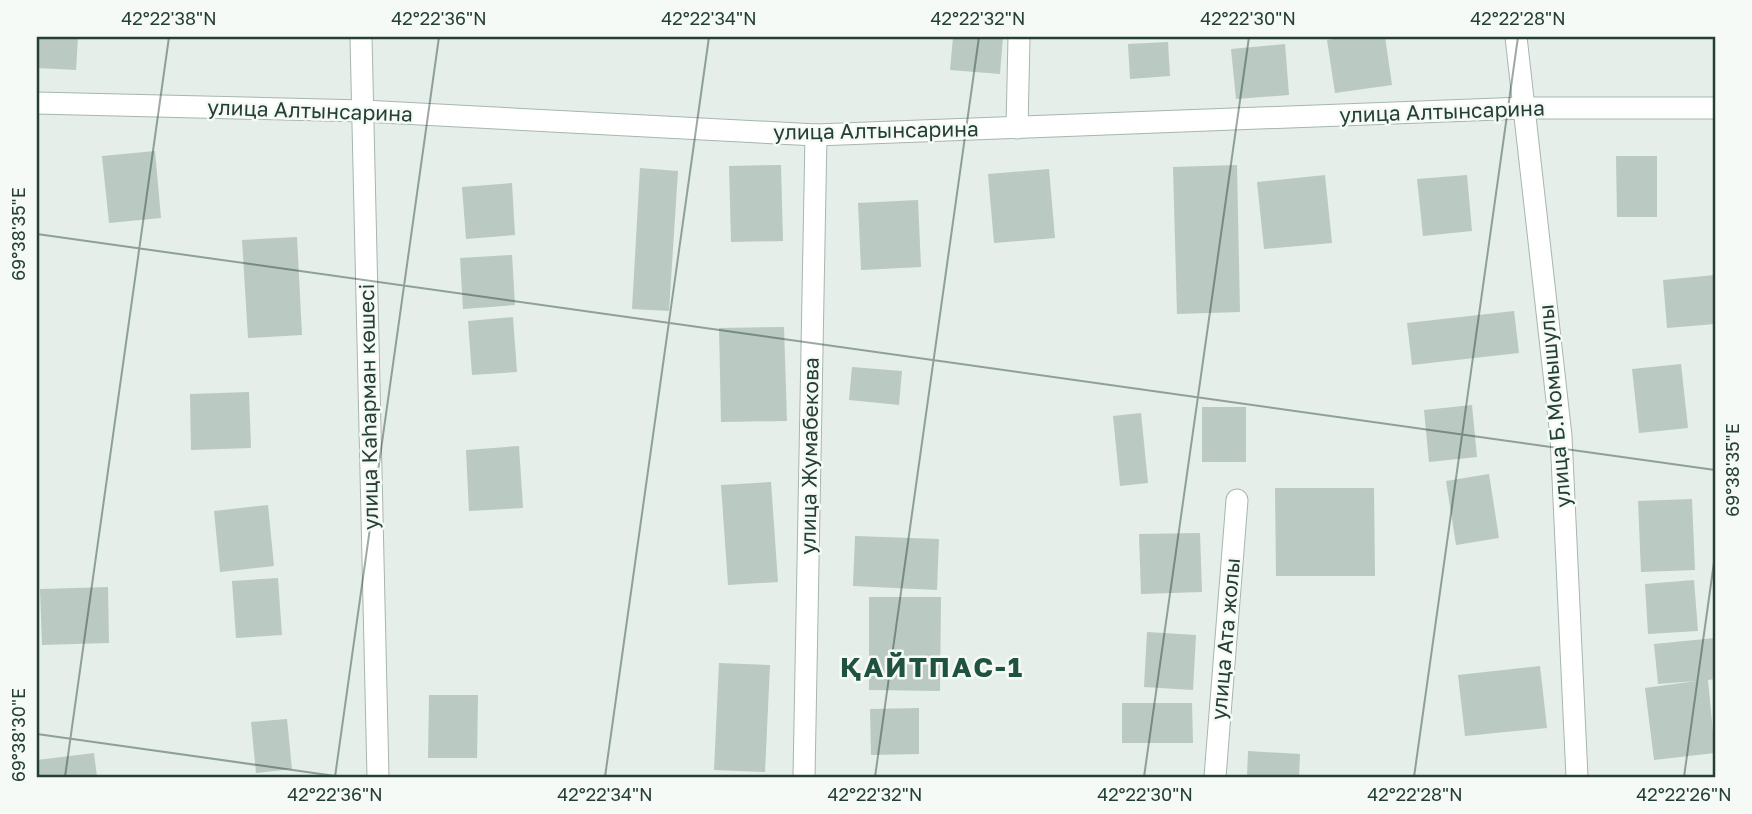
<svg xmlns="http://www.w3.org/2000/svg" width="1752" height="814" viewBox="0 0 1752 814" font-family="'Golos Text',sans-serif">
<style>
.building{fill:#bac9c1}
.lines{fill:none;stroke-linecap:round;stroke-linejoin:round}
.minor-casing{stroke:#a7b6af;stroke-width:23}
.minor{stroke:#fff;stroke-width:21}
.ticks{fill:none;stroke:#244035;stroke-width:2;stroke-opacity:0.45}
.labels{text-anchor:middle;stroke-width:5;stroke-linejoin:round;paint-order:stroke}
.street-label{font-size:21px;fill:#244035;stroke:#f6faf7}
.district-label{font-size:28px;font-weight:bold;letter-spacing:2px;fill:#1f533f;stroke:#f6faf7}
.neatline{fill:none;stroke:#244035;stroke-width:2.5}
.ticks-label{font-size:18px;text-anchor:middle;fill:#244035}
</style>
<rect width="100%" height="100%" fill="#e5eee9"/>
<g class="building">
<path d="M37 37H78L76 70 37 68Z"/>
<path d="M953 37H1003L1000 74 950 70Z"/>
<path d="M1347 37H1385L1392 85 1335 93 1327 40Z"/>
<path d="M1168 42 1170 76 1130 79 1128 44Z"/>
<path d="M1285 44 1289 95 1236 99 1231 49Z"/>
<path d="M155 151 161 218 109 223 102 156Z"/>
<path d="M1616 156H1657V217H1617Z"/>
<path d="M781 165 783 241 731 242 729 166Z"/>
<path d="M1237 165 1240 312 1177 314 1173 167Z"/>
<path d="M640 168 678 171 669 311 632 309Z"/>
<path d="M1049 169 1055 238 994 243 988 174Z"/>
<path d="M1325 175 1332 243 1264 249 1257 182Z"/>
<path d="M1467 175 1472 231 1423 236 1417 179Z"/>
<path d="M512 183 515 235 466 239 462 187Z"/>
<path d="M918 200 921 267 861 270 858 203Z"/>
<path d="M297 237 302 335 248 338 242 240Z"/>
<path d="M512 255 515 305 463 309 460 258Z"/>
<path d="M1715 275V324L1667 328 1663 280Z"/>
<path d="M1514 311 1519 353 1412 365 1407 323Z"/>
<path d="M513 317 517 372 472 375 468 321Z"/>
<path d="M784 327 787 421 721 422 719 328Z"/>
<path d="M1681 364 1688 428 1639 433 1632 369Z"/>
<path d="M852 367 902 371 899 405 849 400Z"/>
<path d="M249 392 251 448 191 450 190 394Z"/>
<path d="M1472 405 1477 457 1429 462 1424 410Z"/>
<rect x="1202" y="407" width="44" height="55"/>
<path d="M1141 413 1148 483 1120 486 1113 416Z"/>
<path d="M519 446 523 508 469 511 466 450Z"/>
<path d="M1489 474 1499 538 1456 545 1446 481Z"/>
<path d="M771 482 778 582 728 585 721 485Z"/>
<path d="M1275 488H1374L1375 576H1276Z"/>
<path d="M1692 499 1695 570 1641 572 1638 501Z"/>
<path d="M268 505 274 566 220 572 214 511Z"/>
<path d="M1200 533 1202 592 1141 594 1139 534Z"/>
<path d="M855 536 939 539 937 590 853 586Z"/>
<path d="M278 578 282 635 236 638 232 581Z"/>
<path d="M1694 580 1698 631 1648 634 1645 584Z"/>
<path d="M108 587 109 643 42 645 40 589Z"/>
<path d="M869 597H941L940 691 869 690Z"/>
<path d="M1147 632 1196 635 1193 690 1144 687Z"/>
<path d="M1715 638V679L1708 680 1715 753 1654 760 1645 688 1696 681 1658 684 1654 644Z"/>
<path d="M719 663 770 665 765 772 714 770Z"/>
<path d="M1540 666 1547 728 1465 736 1458 675Z"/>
<path d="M429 695H478L477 758H428Z"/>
<path d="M1122 703H1192L1193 743H1122Z"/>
<path d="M919 708V754L871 755 870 709Z"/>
<path d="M287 719 292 769 256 773 251 722Z"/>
<path d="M1248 751 1300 754 1299 777H1247Z"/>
<path d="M94 753 97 777H37V760Z"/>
</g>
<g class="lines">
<defs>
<g id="minor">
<path d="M361 37 378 777"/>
<path d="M1516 37 1561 436 1577 777"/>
<path d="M37 103 363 111 816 135 1524 108H1715"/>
<path d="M1017 128 1019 37"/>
<path d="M804 777 816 135"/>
<path d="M1215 777 1237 500"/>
</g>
</defs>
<use href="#minor" class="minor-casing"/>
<use href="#minor" class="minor"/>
</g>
<path class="ticks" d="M37 234 1715 470M37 734 342 777M65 777 169 37M335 777 439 37M605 777 709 37M875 777 979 37M1144 777 1249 37M1414 777 1518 37M1684 777 1715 555"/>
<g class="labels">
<g class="street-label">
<text transform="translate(310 111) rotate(2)" y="7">улица Алтынсарина</text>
<text transform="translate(1442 112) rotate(-2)" y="7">улица Алтынсарина</text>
<text transform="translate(876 131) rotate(-1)" y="7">улица Алтынсарина</text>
<text transform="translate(1555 406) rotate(-95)" y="7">улица Б.Момышулы</text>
<text transform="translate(369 407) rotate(-91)" y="7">улица Каһарман көшесі</text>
<text transform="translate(810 456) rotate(-89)" y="7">улица Жумабекова</text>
<text transform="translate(1226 639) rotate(-85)" y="7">улица Ата жолы</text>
</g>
<g class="district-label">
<text x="932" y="677">ҚАЙТПАС-1</text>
</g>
</g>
<rect width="1752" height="814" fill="none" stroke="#f6faf7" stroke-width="77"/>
<rect x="38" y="38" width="1676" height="738" class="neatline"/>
<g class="ticks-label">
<text x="169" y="25">42°22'38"N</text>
<text x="439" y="25">42°22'36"N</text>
<text x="709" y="25">42°22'34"N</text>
<text x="978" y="25">42°22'32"N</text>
<text x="1248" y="25">42°22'30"N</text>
<text x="1518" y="25">42°22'28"N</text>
<text transform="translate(19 234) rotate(-90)" y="6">69°38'35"E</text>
<text transform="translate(1733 470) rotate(-90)" y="6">69°38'35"E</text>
<text transform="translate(19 735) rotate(-90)" y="6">69°38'30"E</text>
<text x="335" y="801">42°22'36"N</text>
<text x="605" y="801">42°22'34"N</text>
<text x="875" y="801">42°22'32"N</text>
<text x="1145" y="801">42°22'30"N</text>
<text x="1415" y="801">42°22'28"N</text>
<text x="1684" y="801">42°22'26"N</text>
</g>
</svg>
